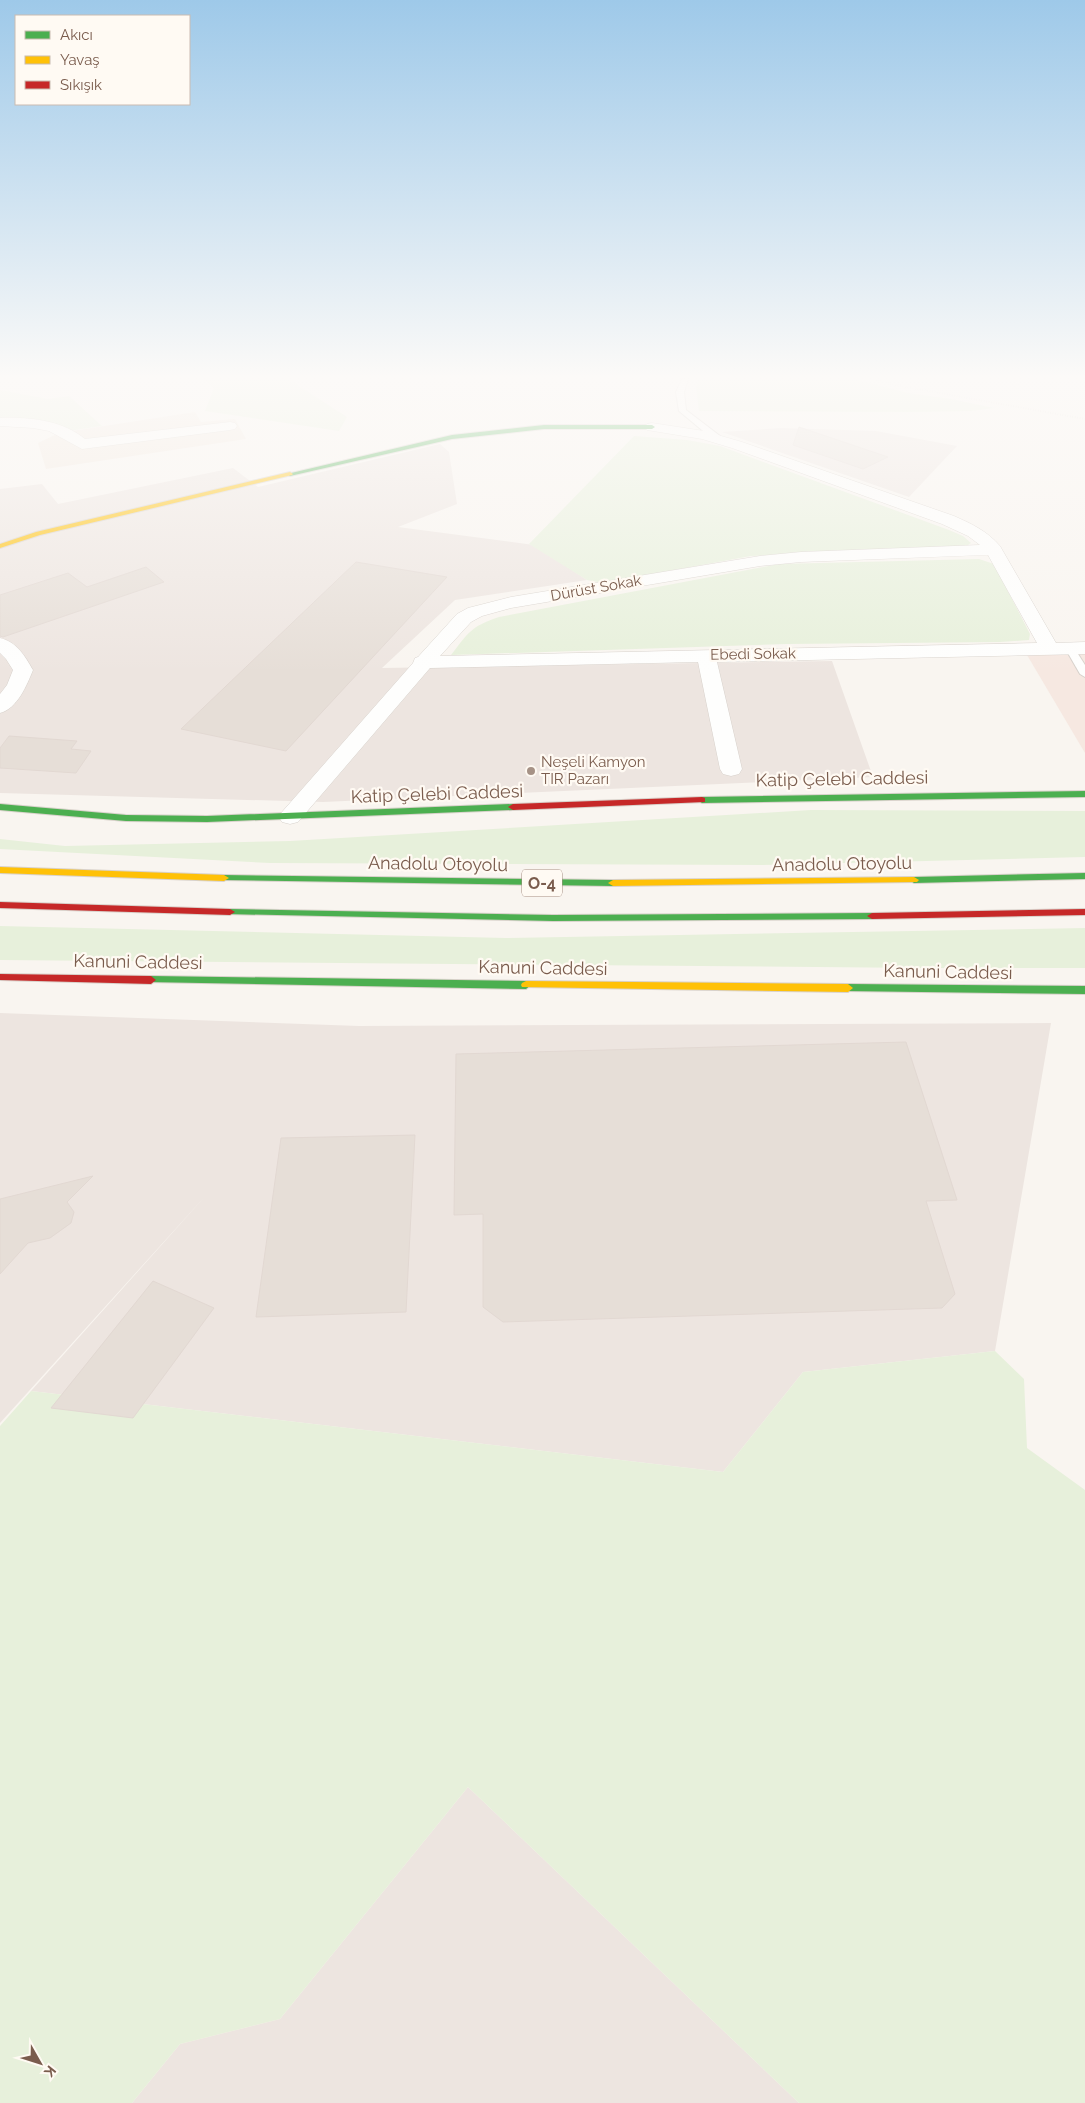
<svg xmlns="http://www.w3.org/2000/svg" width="1085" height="2103" viewBox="0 0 1085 2103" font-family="Raleway,sans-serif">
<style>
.residential{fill:#f2e8de}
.commercial{fill:#f6e8e1}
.industrial{fill:#ede5e0}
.green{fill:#e7f0db}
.building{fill:#e6ded7;stroke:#e2d8d2}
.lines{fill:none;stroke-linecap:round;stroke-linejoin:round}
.lane-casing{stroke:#d7d1cb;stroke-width:2}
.street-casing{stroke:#d7d1cb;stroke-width:1}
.fast-casing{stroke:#d9d2cb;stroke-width:2}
.slow-casing{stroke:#d9d2cb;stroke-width:2}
.jam-casing{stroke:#d9d2cb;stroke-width:2}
.path{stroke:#dcd5d0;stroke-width:2;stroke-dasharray:0.5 2;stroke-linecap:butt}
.lane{fill:#fefefd;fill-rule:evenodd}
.street{fill:#fefefd;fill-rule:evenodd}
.fast{fill:#4caf50;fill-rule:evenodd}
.slow{fill:#ffc107;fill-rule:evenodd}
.jam{fill:#c62828;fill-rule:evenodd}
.poi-dot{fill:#a69286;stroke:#fffaf3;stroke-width:2}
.labels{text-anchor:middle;stroke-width:4.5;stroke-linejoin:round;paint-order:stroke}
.far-street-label{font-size:15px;fill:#7a5c4d;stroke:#fffaf3}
.far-poi-label{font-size:15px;fill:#7a5c4d;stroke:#fffaf3;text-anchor:start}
.shield{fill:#fffaf3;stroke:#a28b7f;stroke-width:1}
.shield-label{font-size:16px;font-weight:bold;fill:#7a5c4d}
.street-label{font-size:18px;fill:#7a5c4d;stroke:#fffaf3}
</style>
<rect width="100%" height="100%" fill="#f9f5f0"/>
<path class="residential" d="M195 412 201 422 235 419 246 439 46 469 38 443 59 433Z"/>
<path class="commercial" d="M1085 654V753L1027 655Z"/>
<g class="industrial">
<path d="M781 428 876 431 957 446 909 497 722 432Z"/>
<path d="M440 444 449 452 457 504 398 527 534 545 587 580 455 600 382 668 832 661 873 777 323 802 0 793V489L42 484 58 504 233 468 258 487Z"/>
<path d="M0 1013 359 1026 1051 1023 995 1351 803 1372 723 1472 31 1391 208 1193 0 1423Z"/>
<path d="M468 1787 799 2103H132L180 2044 280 2019Z"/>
</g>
<g class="green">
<path d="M203 379H288L347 417 339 431 205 411 214 388Z"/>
<path d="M699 379H854L908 393 951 399 994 408 971 411 909 412 699 411 696 387Z"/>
<path d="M0 390 48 399 69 396 102 426 68 431 0 420Z"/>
<path d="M634 436 687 440 720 446 949 530 963 536 971 543 965 547 751 556 603 583 587 580 529 544Z"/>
<path d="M979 559 994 564 1030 634 1029 640 1000 642 787 644 451 655C469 632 470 627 499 617L763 567 780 564Z"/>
<path d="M811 810 1085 811V857L763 865 270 863 0 849V839L65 846 290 841Z"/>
<path d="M0 926 506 938 1085 928V968H924L0 960Z"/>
<path d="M995 1351 1024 1379 1027 1448 1085 1490V2103H799L468 1787 280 2019 180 2044 132 2103H0V1426L31 1391 723 1472 803 1372Z"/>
</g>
<g class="building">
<path d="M799 427 888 457 863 469 793 445Z"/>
<path d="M356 562 447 577 286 751 181 729Z"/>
<path d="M146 567 164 582 3 637 0 636V595L68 573 87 587Z"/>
<path d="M9 736 77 741 71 749 91 751 76 773 0 768V748Z"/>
<path d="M906 1042 957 1200 926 1201 955 1294 942 1308 503 1322 483 1307V1214L454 1215 456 1054Z"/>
<path d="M415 1135 406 1312 256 1317 281 1138Z"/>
<path d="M93 1176 67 1202 74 1212 71 1223 50 1238 28 1243 0 1274V1199Z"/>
<path d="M153 1281 214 1308 133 1418 51 1408Z"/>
</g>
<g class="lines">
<defs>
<g id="lane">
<path d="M682 379H688L684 392 686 410 720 436V440H714L679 411 676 392Z"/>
<path d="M1070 645 1073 646 1085 665V677L1080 674 1065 648Z"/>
</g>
<g id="street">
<path d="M0 418C29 417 62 420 85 439L230 422 235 423 237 426 235 429 230 430 82 449 49 431 33 428 0 426Z"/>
<path d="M652 423 704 431 742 442 954 516C972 524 987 531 1000 546L1056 643 1085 642V654L717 662 742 769 739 774 731 776 723 774 720 769 698 662 430 668 298 822 290 824 282 822 279 817 282 812 413 663 415 658 418 657 457 614 468 608 511 597 760 556 801 552 980 545 968 536 942 524 732 448 702 439 647 430 645 427 647 424ZM988 555 1037 643 440 656 471 622 482 616 511 608 760 566 801 562Z"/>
<path d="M0 638C17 642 25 656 33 670 27 685 17 709 0 713V694L7 685 13 670 6 659 0 653Z"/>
</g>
<g id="fast">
<path d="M544 425H652L655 427 652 429H544L452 439 290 476 287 474 452 435Z"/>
<path d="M1085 791V797L702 803 697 800 702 797Z"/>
<path d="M0 804 126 815 207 816 513 804 518 807 513 810 207 822 126 821 0 810Z"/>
<path d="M1085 873V879L914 883 909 880 914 877Z"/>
<path d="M224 875 613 880 618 883 613 886 221 880 219 878Z"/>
<path d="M230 909 553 915 872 913 877 916 872 919 553 921 226 914 225 912 226 910Z"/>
<path d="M151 976 526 981 531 985 526 989 147 982 146 980Z"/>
<path d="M848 984 1085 986V994L844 991 843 988Z"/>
</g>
<g id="slow">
<path d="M290 472 293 474 292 475 40 535 0 548V544L36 532Z"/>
<path d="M0 867 224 875 229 878 224 881 0 873Z"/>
<path d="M914 877 919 880 917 882 613 886 608 883 613 880Z"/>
<path d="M526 981 848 984 853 988 848 992 522 987 521 985 522 983Z"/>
</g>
<g id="jam">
<path d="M702 797 705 798V802L513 810 508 807 513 804Z"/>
<path d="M0 902 230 909 235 912 230 915 0 908Z"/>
<path d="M1085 909V915L872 919 867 916 872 913Z"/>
<path d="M0 974 151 976 156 980 151 984 0 980Z"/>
</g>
</defs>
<use href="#lane" class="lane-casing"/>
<use href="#street" class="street-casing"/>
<use href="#fast" class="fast-casing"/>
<use href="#slow" class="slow-casing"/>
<use href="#jam" class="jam-casing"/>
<path class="path" d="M871 379 900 386 1085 419"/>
<use href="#lane" class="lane"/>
<use href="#street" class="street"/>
<use href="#fast" class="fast"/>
<use href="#slow" class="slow"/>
<use href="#jam" class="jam"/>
</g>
<linearGradient id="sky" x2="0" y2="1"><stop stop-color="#9ec9e9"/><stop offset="0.56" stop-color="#fcfaf8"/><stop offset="1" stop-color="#fcfaf8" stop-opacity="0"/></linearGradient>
<rect width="1085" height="673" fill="url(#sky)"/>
<circle class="poi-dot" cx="531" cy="771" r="5"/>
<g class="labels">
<g class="far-street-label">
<text transform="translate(596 588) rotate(-10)" y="5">Dürüst Sokak</text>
<text transform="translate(753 654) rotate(-1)" y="5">Ebedi Sokak</text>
</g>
<g class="far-poi-label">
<text x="541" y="767">Neşeli Kamyon<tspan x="541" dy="17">TIR Pazarı</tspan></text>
</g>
<rect class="shield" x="522" y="869.5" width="40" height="27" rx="4"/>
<g class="shield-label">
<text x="542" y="889">O-4</text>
</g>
<g class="street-label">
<text transform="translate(842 779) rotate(-1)" y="6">Katip Çelebi Caddesi</text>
<text transform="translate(437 794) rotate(-2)" y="6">Katip Çelebi Caddesi</text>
<text transform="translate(438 864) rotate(1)" y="6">Anadolu Otoyolu</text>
<text transform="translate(842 864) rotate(-1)" y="6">Anadolu Otoyolu</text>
<text transform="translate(138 962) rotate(1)" y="6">Kanuni Caddesi</text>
<text transform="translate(543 968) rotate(1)" y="6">Kanuni Caddesi</text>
<text transform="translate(948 972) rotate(1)" y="6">Kanuni Caddesi</text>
</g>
</g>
<rect x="15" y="15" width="175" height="90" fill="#fffaf3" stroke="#cabbb1"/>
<rect x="25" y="31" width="25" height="8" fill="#4caf50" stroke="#cabbb1"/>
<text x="60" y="40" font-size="15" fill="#7a5c4d">Akıcı</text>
<rect x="25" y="56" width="25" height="8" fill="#ffc107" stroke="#cabbb1"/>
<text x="60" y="65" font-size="15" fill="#7a5c4d">Yavaş</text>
<rect x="25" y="81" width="25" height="8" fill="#c62828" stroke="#cabbb1"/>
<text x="60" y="90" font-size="15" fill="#7a5c4d">Sıkışık</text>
<g transform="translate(40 2063) rotate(129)" stroke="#fffaf3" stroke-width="4" paint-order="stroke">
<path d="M0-4L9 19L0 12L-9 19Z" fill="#7a5c4d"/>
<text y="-8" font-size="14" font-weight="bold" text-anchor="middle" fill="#7a5c4d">K</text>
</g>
</svg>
